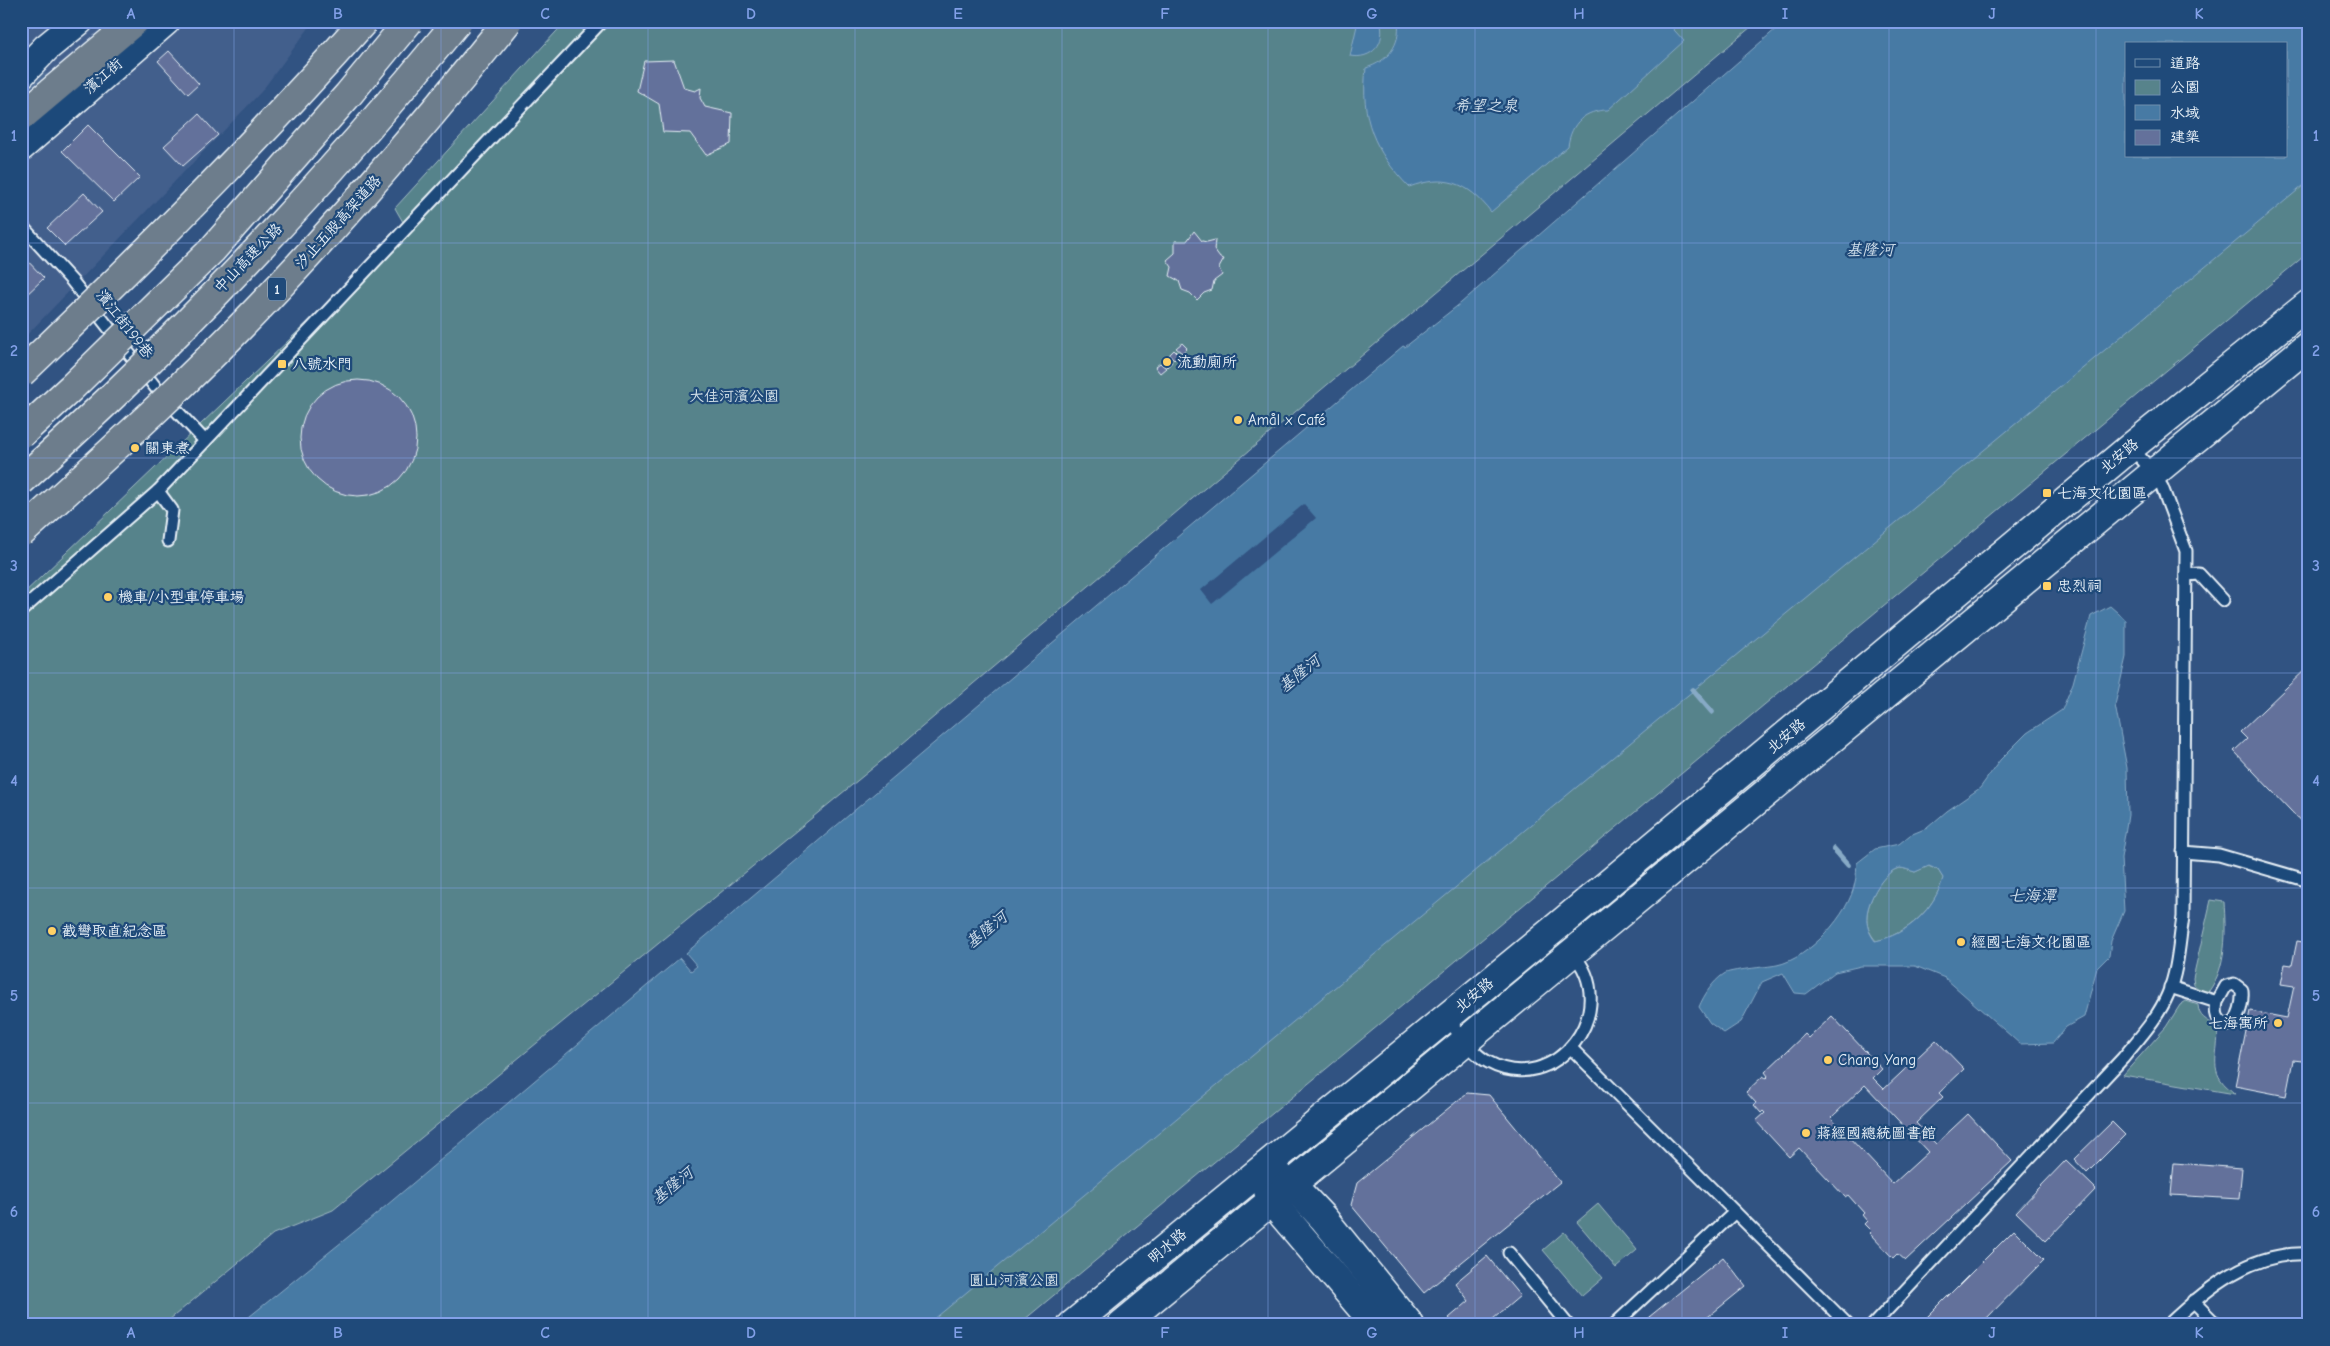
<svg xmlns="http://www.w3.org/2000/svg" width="2330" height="1346" viewBox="0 0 2330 1346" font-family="'Comic Neue','LXGW WenKai TC',sans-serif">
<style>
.built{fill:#435f8c}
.green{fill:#57838b;stroke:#a0bac2}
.water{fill:#477aa4;stroke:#87aac6;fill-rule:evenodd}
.pier{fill:#315382}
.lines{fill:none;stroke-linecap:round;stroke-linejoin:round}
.stream{stroke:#87aac6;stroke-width:5.5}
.building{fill:#64719b;stroke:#e8f1f8;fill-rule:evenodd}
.secondary-tunnel{stroke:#4c6b94;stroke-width:28;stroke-dasharray:28 14;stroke-linecap:butt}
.lane-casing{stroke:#e8f1f8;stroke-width:15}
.secondary-casing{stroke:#e8f1f8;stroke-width:31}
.highway-casing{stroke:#e8f1f8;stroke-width:31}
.lane{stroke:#1f4a7a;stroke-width:11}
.secondary{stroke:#1f4a7a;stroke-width:28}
.highway{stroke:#6d7d8c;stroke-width:28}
.highway-bridge-casing{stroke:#e8f1f8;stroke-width:31;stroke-linecap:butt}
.highway-bridge{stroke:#6d7d8c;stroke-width:28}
.grid{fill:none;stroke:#82a0e8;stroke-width:1;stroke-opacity:0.55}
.poi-dot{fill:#ffd166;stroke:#1f4a7a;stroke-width:2}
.labels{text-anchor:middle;stroke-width:4.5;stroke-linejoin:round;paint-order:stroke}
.shield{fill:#1f4a7a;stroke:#acbfd2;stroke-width:1}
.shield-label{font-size:14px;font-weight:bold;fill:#e8f1f8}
.street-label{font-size:15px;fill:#e8f1f8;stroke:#1f4a7a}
.poi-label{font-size:15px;fill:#e8f1f8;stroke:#1f4a7a;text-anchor:start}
.park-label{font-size:15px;fill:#d2e0e8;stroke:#1f4a7a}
.water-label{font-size:16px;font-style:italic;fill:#d0dfeb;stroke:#1f4a7a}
.neatline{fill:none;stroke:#82a0e8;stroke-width:2}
.grid-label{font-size:16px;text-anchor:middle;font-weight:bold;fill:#82a0e8}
</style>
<rect width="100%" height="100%" fill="#315382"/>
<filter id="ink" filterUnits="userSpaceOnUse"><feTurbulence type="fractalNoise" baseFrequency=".02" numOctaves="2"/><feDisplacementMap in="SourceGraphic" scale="10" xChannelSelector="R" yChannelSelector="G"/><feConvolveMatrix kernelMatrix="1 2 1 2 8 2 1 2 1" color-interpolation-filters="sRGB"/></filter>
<g filter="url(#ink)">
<path class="built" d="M21 21H314L261 92 21 341Z"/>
<g class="green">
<path d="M566 21H1758L896 749 333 1210 273 1234 163 1325H21V596L357 275 403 222 395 208Z"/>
<path d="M2309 157V252L1018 1325H902Z"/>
<path d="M1928 866 1938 870 1943 878C1935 909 1907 934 1876 941 1869 933 1866 925 1867 915 1868 901 1883 870 1900 868 1904 868 1911 871 1915 872Z"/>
<path d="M2211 900 2224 902C2226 932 2227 966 2209 991L2202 992 2194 985 2193 978Z"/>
<path d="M2186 1001 2198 1005C2199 1018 2206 1019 2216 1026 2222 1043 2209 1063 2221 1080 2224 1085 2230 1089 2235 1094L2123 1075 2166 1027 2180 1005Z"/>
<path d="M1598 1204 1637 1250 1616 1268 1577 1222Z"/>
<path d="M1564 1232 1603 1278 1582 1296 1543 1250Z"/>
</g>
<g class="water">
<path d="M1358 21H1380C1387 43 1372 60 1350 56Z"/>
<path d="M1398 21H1666L1684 41 1608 110C1585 110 1571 123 1568 146L1491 212C1468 182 1445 174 1409 187 1374 151 1360 118 1366 68 1388 61 1401 45 1398 21Z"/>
<path d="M1785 21H2309V181L927 1325H239L374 1216 680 958 691 971 697 966 686 953 1403 346 1405 347 1461 303ZM2126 44H2286V156H2126Z"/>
<path d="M2110 606 2126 620V657L2115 705 2127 768 2128 815 2121 858 2124 911 2111 941 2109 956 2097 968 2084 1017 2066 1027 2053 1043 2020 1044 1945 978 1915 966H1861L1835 972 1806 994 1795 993 1783 973 1762 982 1741 1022 1724 1033 1710 1023 1699 1007C1704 995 1713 981 1724 974 1729 970 1767 967 1777 965 1808 959 1850 914 1855 882 1857 876 1856 869 1857 863L1875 849 1899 844 1910 835 1927 828 1947 811 1980 788 2000 760 2027 733 2062 710 2073 683 2091 616ZM1929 866 1938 870 1943 878C1935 909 1907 935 1875 941 1869 933 1866 925 1867 915 1868 900 1884 870 1900 868 1904 868 1911 871 1915 872Z"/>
</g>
<path class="pier" d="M1304 504 1316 518 1212 604 1201 590Z"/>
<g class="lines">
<g class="stream">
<path d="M1693 690 1712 712"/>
<path d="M1834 849 1848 865"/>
</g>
</g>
<g class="building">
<path d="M169 51 199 84 188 94 158 61Z"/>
<path d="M674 60 684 88 695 91 701 88 700 98 705 107 732 113 731 144 706 155 690 133 663 132 659 104 637 91 644 61Z"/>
<path d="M199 114 218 135 183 166 164 146Z"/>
<path d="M88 125 140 177 114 202 62 151Z"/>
<path d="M84 193 102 212 65 246 47 228Z"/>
<path d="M1194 231 1202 241 1207 242 1215 240 1214 250 1220 258 1224 259 1219 268 1222 275 1214 281 1212 290 1204 293 1197 300 1190 293 1182 290 1179 281 1170 276 1172 267 1167 260 1175 253V241H1187Z"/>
<path d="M21 254 44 278 21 300Z"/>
<path d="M1182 343 1187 348 1182 353 1176 348Z"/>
<path d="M1174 350 1179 355 1174 360 1169 355Z"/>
<path d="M1167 356 1172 362 1167 367 1162 361Z"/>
<path d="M1160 363 1166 368 1160 373 1155 367Z"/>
<circle cx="358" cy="438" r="58"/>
<path d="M2309 666V830L2234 751 2247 739 2240 732Z"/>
<path d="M2297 941 2309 943V1000L2304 1014 2309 1015V1028L2302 1061 2293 1060 2286 1096 2235 1086 2250 1011 2287 1018 2294 986 2281 984 2285 964 2292 965Z"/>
<path d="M1832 1016 1882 1069 1873 1078 1884 1089 1936 1040 1964 1069 1939 1093 1943 1097 1916 1123 1936 1144 1968 1114 2012 1161 1905 1261 1897 1254 1893 1258 1869 1233 1871 1231 1864 1224 1867 1221 1862 1215 1864 1213 1848 1195 1845 1197 1799 1148 1789 1157 1756 1121 1765 1113 1763 1111 1761 1113 1754 1105 1756 1103 1746 1092 1763 1076 1766 1078 1768 1076 1765 1072 1805 1034 1809 1038ZM1865 1085 1928 1152 1893 1184 1831 1118Z"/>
<path d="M1467 1093 1489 1095 1560 1182 1424 1293 1351 1205 1357 1183Z"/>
<path d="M2112 1122 2125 1135 2087 1173 2074 1159Z"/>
<path d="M2066 1160 2096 1189 2046 1241 2016 1212Z"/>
<path d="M2174 1163 2242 1168 2239 1199 2171 1195Z"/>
<path d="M2014 1230 2044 1260 1980 1325H1919Z"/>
<path d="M1487 1256 1520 1296 1486 1325H1455L1449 1318 1469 1301 1455 1283Z"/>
<path d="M1723 1257 1746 1286 1698 1325H1655L1649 1317Z"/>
</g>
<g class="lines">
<path class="secondary-tunnel" d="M21 91 43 54"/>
<defs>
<g id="lane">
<path d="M21 225 72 281 160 393 205 441"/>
<path d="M158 491 172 510 168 541"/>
<path d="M2186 575 2199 574 2223 600"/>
<path d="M21 611 158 491 602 21"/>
<path d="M2183 852 2219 855 2309 881"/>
<path d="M2170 987 2217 1002C2215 1013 2216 1020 2227 1025L2234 1023C2240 1013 2243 1002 2242 990L2234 984 2226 986 2217 1002"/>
<path d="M1446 1018C1459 1033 1470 1052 1488 1062 1555 1099 1624 1009 1572 953"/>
<path d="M1571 1048 1848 1325"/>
<path d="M1509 1253 1568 1325"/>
<path d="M2193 1301 2217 1325"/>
<path d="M1614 1325 1735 1212"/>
<path d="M1873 1325 2123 1058C2139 1038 2158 1018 2168 994 2178 970 2179 943 2183 917L2186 551 2162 487 2153 472 2131 447"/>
<path d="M2168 1325C2207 1288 2251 1251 2309 1254"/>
</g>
<g id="secondary">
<path d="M21 74 46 48 79 21"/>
<path d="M21 147 166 21"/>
<path d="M1276 1175 1291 1184 1324 1219 1410 1325"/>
<path d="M1266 1183 1271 1201 1376 1325"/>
<path d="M1072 1325 1553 930 2131 447 2309 304"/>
<path d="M1121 1325 2309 345"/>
</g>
<path id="highway" d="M21 117 135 21"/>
</defs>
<use href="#lane" class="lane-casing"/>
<use href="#secondary" class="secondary-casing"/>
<use href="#highway" class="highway-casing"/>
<use href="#lane" class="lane"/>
<use href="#secondary" class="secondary"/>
<use href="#highway" class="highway"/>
<defs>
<g id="highway-bridge">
<path d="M21 373C140 260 255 144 364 21"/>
<path d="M21 434 71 388 212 250 348 95 409 21"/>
<path d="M21 481C54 451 87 421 118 391 239 275 352 150 458 21"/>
<path d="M21 533C112 451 203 369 286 279 364 196 437 109 508 21"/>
</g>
</defs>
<use href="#highway-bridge" class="highway-bridge-casing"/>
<use href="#highway-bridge" class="highway-bridge"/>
</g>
</g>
<path class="grid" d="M234 21V1325M441 21V1325M648 21V1325M855 21V1325M1062 21V1325M1268 21V1325M1475 21V1325M1682 21V1325M1889 21V1325M2096 21V1325M21 243H2309M21 458H2309M21 673H2309M21 888H2309M21 1103H2309"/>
<g class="poi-dot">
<circle cx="1167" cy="362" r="5"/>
<rect x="277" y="359" width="10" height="10" rx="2.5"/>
<circle cx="1238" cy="420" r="5"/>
<circle cx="135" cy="448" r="5"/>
<rect x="2042" y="488" width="10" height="10" rx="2.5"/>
<rect x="2042" y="581" width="10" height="10" rx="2.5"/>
<circle cx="108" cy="597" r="5"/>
<circle cx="52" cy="931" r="5"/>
<circle cx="1961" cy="942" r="5"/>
<circle cx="2278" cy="1023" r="5"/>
<circle cx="1828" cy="1060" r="5"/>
<circle cx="1806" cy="1133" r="5"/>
</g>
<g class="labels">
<rect class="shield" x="268" y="277.5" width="18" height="23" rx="4"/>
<g class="shield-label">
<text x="277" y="294">1</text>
</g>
<g class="street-label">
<text transform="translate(103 76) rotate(-41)" y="5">濱江街</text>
<text transform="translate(338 222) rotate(-48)" y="5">汐止五股高架道路</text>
<text transform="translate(248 258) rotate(-46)" y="5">中山高速公路</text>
<text transform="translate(125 324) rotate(52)" y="5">濱江街199巷</text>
<text transform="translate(2119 456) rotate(-40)" y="5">北安路</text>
<text transform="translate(1786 736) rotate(-40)" y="5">北安路</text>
<text transform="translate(1474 995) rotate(-40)" y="5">北安路</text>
<text transform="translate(1167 1246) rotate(-40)" y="5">明水路</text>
</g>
<g class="poi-label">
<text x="1177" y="367">流動廁所</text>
<text x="292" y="369">八號水門</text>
<text x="1248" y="425">Amål x Café</text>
<text x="145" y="453">關東煮</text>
<text x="2057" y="498">七海文化園區</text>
<text x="2057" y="591">忠烈祠</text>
<text x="118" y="602">機車/小型車停車場</text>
<text x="62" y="936">截彎取直紀念區</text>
<text x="1971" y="947">經國七海文化園區</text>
<text x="2268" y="1028" text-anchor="end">七海寓所</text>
<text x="1838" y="1065">Chang Yang</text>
<text x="1816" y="1138">蔣經國總統圖書館</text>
</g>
<g class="park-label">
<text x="734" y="401">大佳河濱公園</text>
<text x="1014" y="1285">圓山河濱公園</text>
</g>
<g class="water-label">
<text x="1486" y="111">希望之泉</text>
<text x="1870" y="255">基隆河</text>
<text transform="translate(1299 673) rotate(-39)" y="6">基隆河</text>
<text x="2032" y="901">七海潭</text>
<text transform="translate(986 929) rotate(-39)" y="6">基隆河</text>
<text transform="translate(672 1185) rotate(-39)" y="6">基隆河</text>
</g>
</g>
<rect width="2330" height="1346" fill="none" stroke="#1f4a7a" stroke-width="55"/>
<rect x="2125" y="42" width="162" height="115" fill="#1f4a7a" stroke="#6f8dac"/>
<rect x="2135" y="59" width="25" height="8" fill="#1f4a7a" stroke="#6f8dac"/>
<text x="2170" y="68" font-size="15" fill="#e8f1f8">道路</text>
<rect x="2135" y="80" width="25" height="15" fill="#57838b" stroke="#6f8dac"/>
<text x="2170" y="92" font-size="15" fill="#e8f1f8">公園</text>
<rect x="2135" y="105" width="25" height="15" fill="#477aa4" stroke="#6f8dac"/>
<text x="2170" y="118" font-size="15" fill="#e8f1f8">水域</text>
<rect x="2135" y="130" width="25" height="15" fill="#64719b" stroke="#6f8dac"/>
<text x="2170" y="142" font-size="15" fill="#e8f1f8">建築</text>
<rect x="28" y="28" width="2274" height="1290" class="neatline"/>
<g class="grid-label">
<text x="131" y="19">A</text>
<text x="338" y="19">B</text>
<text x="545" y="19">C</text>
<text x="751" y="19">D</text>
<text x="958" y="19">E</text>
<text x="1165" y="19">F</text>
<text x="1372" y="19">G</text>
<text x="1579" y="19">H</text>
<text x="1785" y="19">I</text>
<text x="1992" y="19">J</text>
<text x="2199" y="19">K</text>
<text x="14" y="141">1</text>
<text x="2316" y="141">1</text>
<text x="14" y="356">2</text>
<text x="2316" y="356">2</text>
<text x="14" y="571">3</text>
<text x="2316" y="571">3</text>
<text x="14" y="786">4</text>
<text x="2316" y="786">4</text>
<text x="14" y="1001">5</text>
<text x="2316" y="1001">5</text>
<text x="14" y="1217">6</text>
<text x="2316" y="1217">6</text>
<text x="131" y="1338">A</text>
<text x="338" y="1338">B</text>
<text x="545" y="1338">C</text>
<text x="751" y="1338">D</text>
<text x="958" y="1338">E</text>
<text x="1165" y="1338">F</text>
<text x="1372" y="1338">G</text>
<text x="1579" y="1338">H</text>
<text x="1785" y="1338">I</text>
<text x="1992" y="1338">J</text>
<text x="2199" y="1338">K</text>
</g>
</svg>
